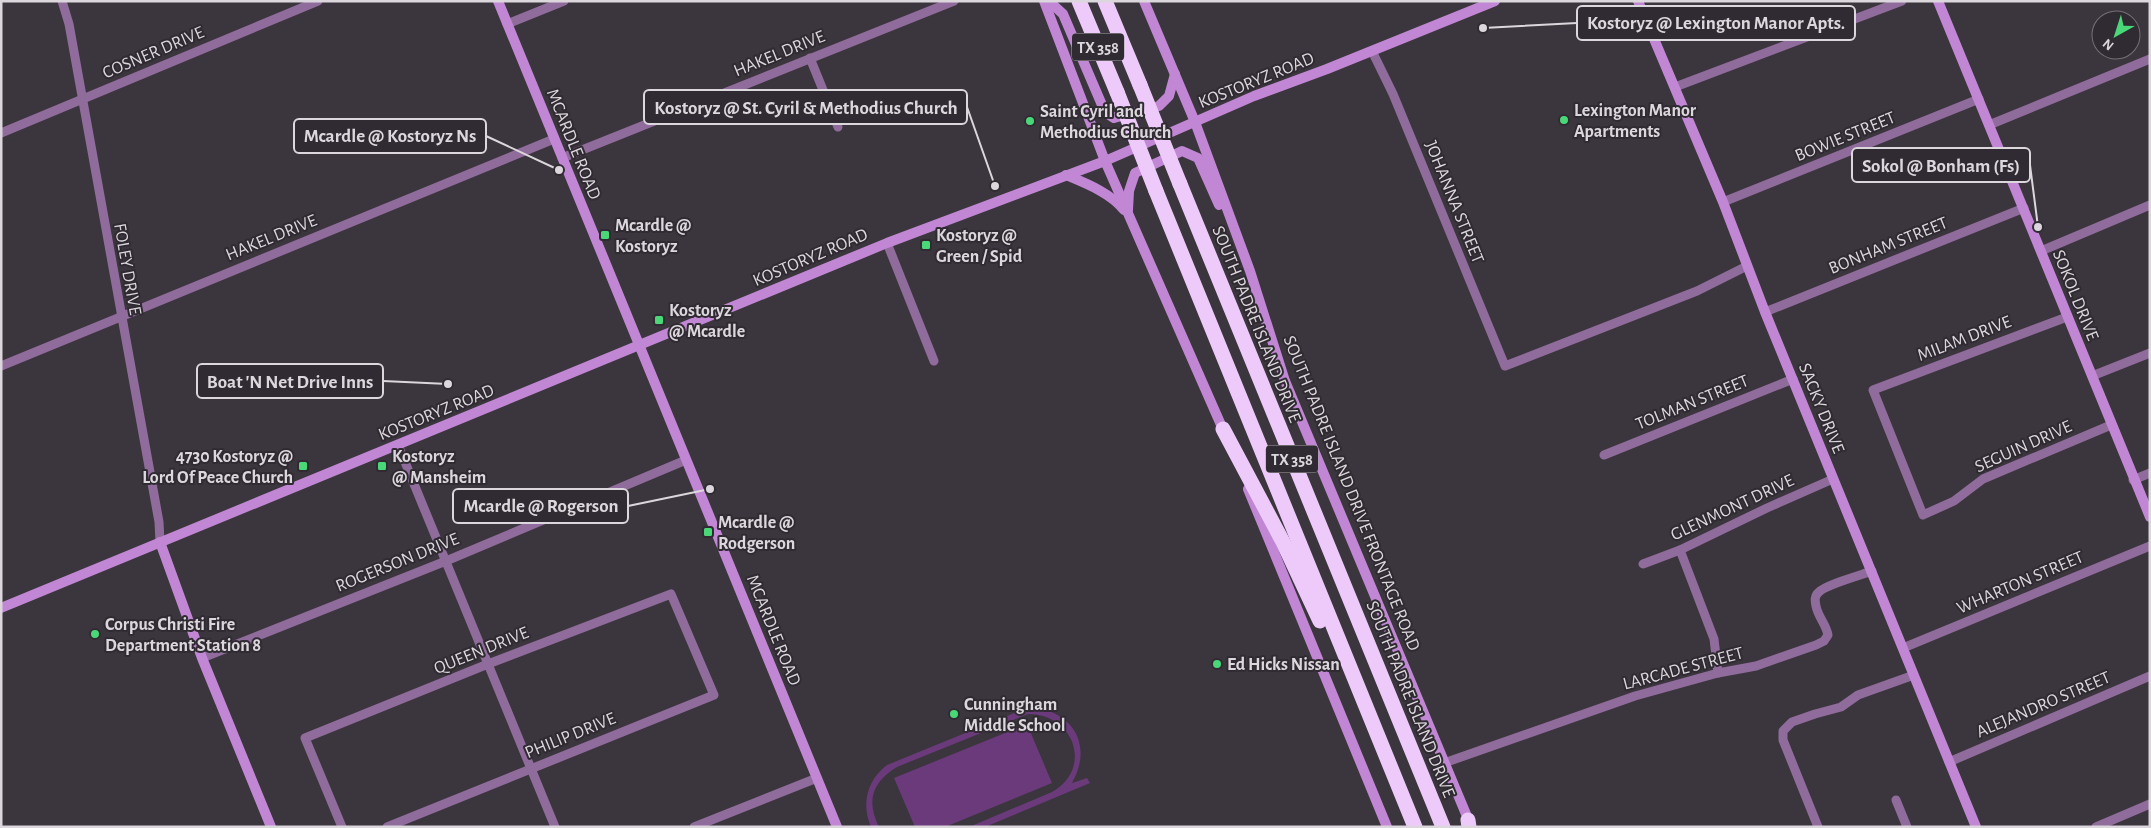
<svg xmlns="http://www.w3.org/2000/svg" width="2151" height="828" viewBox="0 0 2151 828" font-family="'Alegreya Sans',sans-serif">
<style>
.green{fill:#6b3a7b}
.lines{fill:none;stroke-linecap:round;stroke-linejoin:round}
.street{stroke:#906c9c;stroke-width:9}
.secondary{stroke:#c187d4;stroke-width:10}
.highway{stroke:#edcaf9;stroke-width:15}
.highway-bridge{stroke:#edcaf9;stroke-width:15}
.poi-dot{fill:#4ad778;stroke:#302b32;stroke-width:2}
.labels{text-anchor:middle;stroke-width:4;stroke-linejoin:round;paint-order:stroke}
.shield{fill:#302b32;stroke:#a8a3a9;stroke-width:1}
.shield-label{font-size:16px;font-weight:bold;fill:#dbd7dc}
.street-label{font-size:18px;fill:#dbd7dc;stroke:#302b32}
.poi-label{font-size:18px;font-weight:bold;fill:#dbd7dc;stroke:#302b32;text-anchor:start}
.leader{fill:none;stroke:#dbd7dc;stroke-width:2}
.callout-dot{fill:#dbd7dc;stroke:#302b32;stroke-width:2}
.callout{fill:#302b32;stroke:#dbd7dc;stroke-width:2}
.callout-label{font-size:19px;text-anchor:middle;font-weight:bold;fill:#dbd7dc}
</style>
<rect width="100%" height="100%" fill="#3b353d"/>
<g class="green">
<path d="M1029 707C1072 710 1094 744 1072 783L1087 778 1090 783 985 827H969L1052 792C1093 769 1075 714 1028 714L897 767C872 782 866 801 879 827H871C861 804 867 780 887 765Z"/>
<path d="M1027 724 1052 783 945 827H915L894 778Z"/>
</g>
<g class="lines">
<g class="street">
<path d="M62 1 69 24 159 522 160 542"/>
<path d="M507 24 564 1"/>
<path d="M1372 51 1393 94 1505 366 1697 291 1747 266"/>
<path d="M810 58 838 127"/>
<path d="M1675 87 1902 1"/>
<path d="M1989 125 2150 59"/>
<path d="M1 133 318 1"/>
<path d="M562 158 954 1"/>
<path d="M1723 202 1979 99"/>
<path d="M887 243 934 361"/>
<path d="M2041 251 2150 205"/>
<path d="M1765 312 2024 208"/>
<path d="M2067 317 1873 390 1923 515 1954 501 1983 479 2111 425"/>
<path d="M1 366 554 139"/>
<path d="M2092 376 2150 353"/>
<path d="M398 445 555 827"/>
<path d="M1604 455 1793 379"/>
<path d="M2133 480 2150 473"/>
<path d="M1680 550 1714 639 1718 673"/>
<path d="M1643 564 1680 550 1767 508 1833 479"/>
<path d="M1903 648 2150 546"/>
<path d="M202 658 446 561 686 460"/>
<path d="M1949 762 2150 676"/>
<path d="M1444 763 1635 696 1718 673 1756 666 1816 645 1824 641 1828 635C1826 624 1818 617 1816 606 1815 601 1814 596 1819 592 1825 585 1861 575 1872 571"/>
<path d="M1896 800 1907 827"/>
<path d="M342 827 305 738 488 664 671 594 714 695 387 827"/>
<path d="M694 827 817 778"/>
<path d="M1818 827 1783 740V731L1792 722 1815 714 1841 707 1858 695 1914 675"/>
<path d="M2096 827 2150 804"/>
</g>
<g class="secondary">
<path d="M498 1 837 827"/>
<path d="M1044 1 1105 161 1225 434"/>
<path d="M1049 1 1063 14 1105 112 1114 118 1159 106 1169 96 1175 74"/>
<path d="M1144 1 1195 122 1250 271 1285 381 1471 826"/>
<path d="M1638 1 1723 202 1765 312 1976 827"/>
<path d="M1938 1 2150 517"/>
<path d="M1066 175C1085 183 1111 193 1124 210"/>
<path d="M1128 210 1129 191 1135 173 1182 151 1198 158 1219 205"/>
<path d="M1248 489 1387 827"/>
<path d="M160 542 202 658 271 827"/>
<path d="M1 608 887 243 1105 161 1254 96 1327 69 1495 1"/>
</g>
<g class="highway">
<path d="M1079 1 1117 92"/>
<path d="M1105 1 1140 85"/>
<path d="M1180 184 1443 827"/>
<path d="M1156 191 1415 827"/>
<path d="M1223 429 1283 542 1320 621"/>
<path d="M1468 820 1469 827"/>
</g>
<g class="highway-bridge">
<path d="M1140 85 1180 184"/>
<path d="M1117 92 1156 191"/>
</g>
</g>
<g class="poi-dot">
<circle cx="1564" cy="120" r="5"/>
<circle cx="1030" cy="121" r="5"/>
<rect x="600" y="230" width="10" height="10" rx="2.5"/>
<rect x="921" y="240" width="10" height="10" rx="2.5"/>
<rect x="654" y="315" width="10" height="10" rx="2.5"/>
<rect x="298" y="461" width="10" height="10" rx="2.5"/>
<rect x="377" y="461" width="10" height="10" rx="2.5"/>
<rect x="703" y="527" width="10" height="10" rx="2.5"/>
<circle cx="95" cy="634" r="5"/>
<circle cx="1217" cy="664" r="5"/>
<circle cx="954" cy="714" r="5"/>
</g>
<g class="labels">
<g class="shield">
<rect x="1072" y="33.5" width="52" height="27" rx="4"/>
<rect x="1266" y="445.5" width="52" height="27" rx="4"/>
</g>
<g class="shield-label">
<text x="1098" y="53">TX 358</text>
<text x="1292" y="465">TX 358</text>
</g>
<g class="street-label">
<text transform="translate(153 52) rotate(-23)" y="6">COSNER DRIVE</text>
<text transform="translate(779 53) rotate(-22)" y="6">HAKEL DRIVE</text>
<text transform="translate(1256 80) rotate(-22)" y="6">KOSTORYZ ROAD</text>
<text transform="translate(1845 136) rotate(-22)" y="6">BOWIE STREET</text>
<text transform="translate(574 144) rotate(68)" y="6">MCARDLE ROAD</text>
<text transform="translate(1455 202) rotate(68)" y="6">JOHANNA STREET</text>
<text transform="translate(271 237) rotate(-22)" y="6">HAKEL DRIVE</text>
<text transform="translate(1888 245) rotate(-22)" y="6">BONHAM STREET</text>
<text transform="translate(810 257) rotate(-23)" y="6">KOSTORYZ ROAD</text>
<text transform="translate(128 269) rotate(80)" y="6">FOLEY DRIVE</text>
<text transform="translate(2076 295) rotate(68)" y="6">SOKOL DRIVE</text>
<text transform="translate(1257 324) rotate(68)" y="6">SOUTH PADRE ISLAND DRIVE</text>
<text transform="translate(1964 338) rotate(-21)" y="6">MILAM DRIVE</text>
<text transform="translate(1692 402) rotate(-22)" y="6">TOLMAN STREET</text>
<text transform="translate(1822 408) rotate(68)" y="6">SACKY DRIVE</text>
<text transform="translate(436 412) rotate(-22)" y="6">KOSTORYZ ROAD</text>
<text transform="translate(2023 446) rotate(-24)" y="6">SEGUIN DRIVE</text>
<text transform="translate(1352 493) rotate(68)" y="6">SOUTH PADRE ISLAND DRIVE FRONTAGE ROAD</text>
<text transform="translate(1732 507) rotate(-25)" y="6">GLENMONT DRIVE</text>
<text transform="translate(397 562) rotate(-22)" y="6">ROGERSON DRIVE</text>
<text transform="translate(2020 582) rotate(-23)" y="6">WHARTON STREET</text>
<text transform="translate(774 630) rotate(68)" y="6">MCARDLE ROAD</text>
<text transform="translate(481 650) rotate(-22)" y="6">QUEEN DRIVE</text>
<text transform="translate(1683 668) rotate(-15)" y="6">LARCADE STREET</text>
<text transform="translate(1411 699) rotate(68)" y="6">SOUTH PADRE ISLAND DRIVE</text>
<text transform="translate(2043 704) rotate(-23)" y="6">ALEJANDRO STREET</text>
<text transform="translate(570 735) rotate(-22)" y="6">PHILIP DRIVE</text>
</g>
<g class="poi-label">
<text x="1574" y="116">Lexington Manor<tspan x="1574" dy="21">Apartments</tspan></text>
<text x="1040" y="117">Saint Cyril and<tspan x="1040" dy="21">Methodius Church</tspan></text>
<text x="615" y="231">Mcardle @<tspan x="615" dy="21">Kostoryz</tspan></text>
<text x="936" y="241">Kostoryz @<tspan x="936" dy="21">Green / Spid</tspan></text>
<text x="669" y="316">Kostoryz<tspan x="669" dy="21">@ Mcardle</tspan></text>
<text x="293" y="462" text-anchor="end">4730 Kostoryz @<tspan x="293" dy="21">Lord Of Peace Church</tspan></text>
<text x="392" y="462">Kostoryz<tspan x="392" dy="21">@ Mansheim</tspan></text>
<text x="718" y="528">Mcardle @<tspan x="718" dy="21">Rodgerson</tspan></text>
<text x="105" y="630">Corpus Christi Fire<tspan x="105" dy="21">Department Station 8</tspan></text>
<text x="1227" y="670">Ed Hicks Nissan</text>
<text x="964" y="710">Cunningham<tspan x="964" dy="21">Middle School</tspan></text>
</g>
</g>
<path class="leader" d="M1483 28L1577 23M995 186L967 107M559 170L486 136M2038 227L2030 165M448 384L383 381M710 489L628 506"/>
<g class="callout-dot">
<circle cx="1483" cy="28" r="5"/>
<circle cx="995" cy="186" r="5"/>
<circle cx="559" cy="170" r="5"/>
<circle cx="2038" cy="227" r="5"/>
<circle cx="448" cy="384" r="5"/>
<circle cx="710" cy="489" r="5"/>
</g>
<g class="callout">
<rect x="1577" y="6" width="278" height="34" rx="5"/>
<rect x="644" y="90" width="323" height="34" rx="5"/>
<rect x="294" y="119" width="192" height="34" rx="5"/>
<rect x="1852" y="148" width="178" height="34" rx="5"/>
<rect x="197" y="364" width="186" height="34" rx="5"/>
<rect x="453" y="489" width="175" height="34" rx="5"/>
</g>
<g class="callout-label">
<text x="1716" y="29">Kostoryz @ Lexington Manor Apts.</text>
<text x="806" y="114">Kostoryz @ St. Cyril &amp; Methodius Church</text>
<text x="390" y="142">Mcardle @ Kostoryz Ns</text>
<text x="1941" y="172">Sokol @ Bonham (Fs)</text>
<text x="290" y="388">Boat 'N Net Drive Inns</text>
<text x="541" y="512">Mcardle @ Rogerson</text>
</g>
<rect width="2151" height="828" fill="none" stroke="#dbd7dc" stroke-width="5"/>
<g transform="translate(2116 35) rotate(219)"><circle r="24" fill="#302b32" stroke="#747076"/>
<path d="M0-4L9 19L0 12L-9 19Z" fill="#4ad778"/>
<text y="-8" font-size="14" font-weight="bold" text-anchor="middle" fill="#dbd7dc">N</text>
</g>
</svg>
